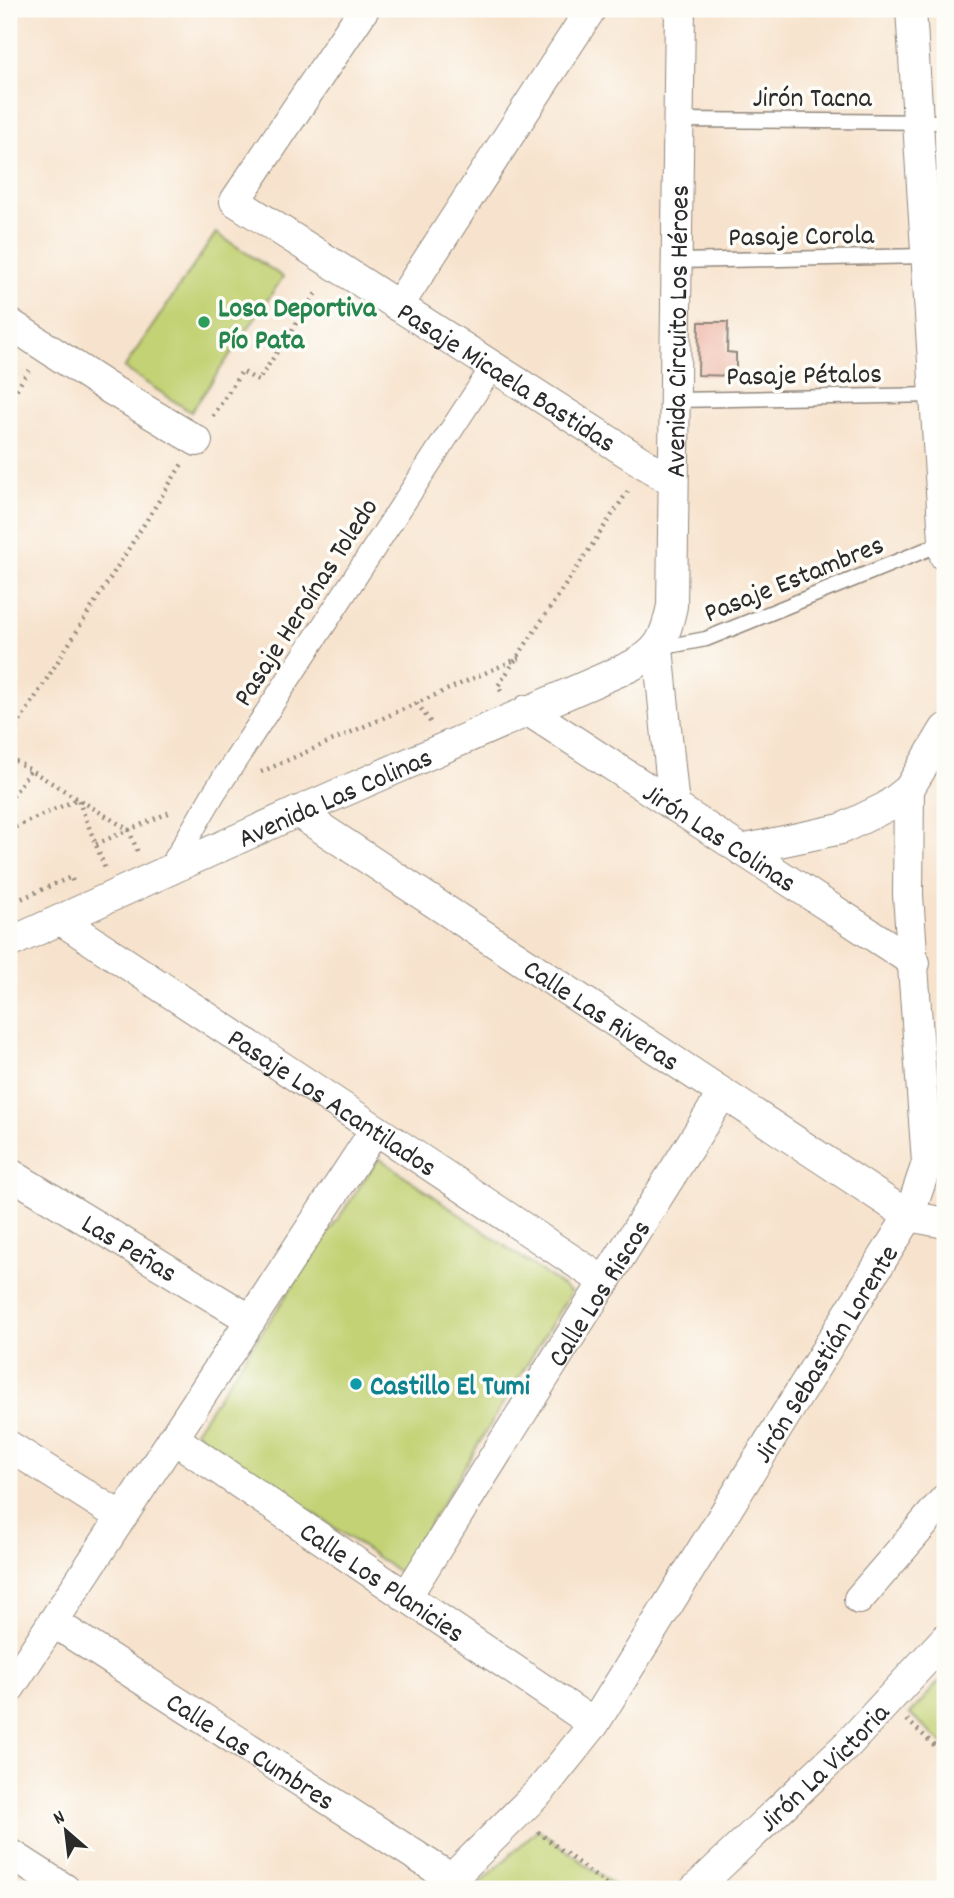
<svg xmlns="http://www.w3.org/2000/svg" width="954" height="1898" viewBox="0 0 954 1898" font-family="Dekko,sans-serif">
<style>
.green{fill:#c3d275;stroke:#777e50;stroke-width:2}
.building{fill:#eaa38f}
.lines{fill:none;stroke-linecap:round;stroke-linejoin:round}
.service-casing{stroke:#91877c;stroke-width:17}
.pedestrian-casing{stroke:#91877c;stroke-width:25}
.minor-casing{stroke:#91877c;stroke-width:32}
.path{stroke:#91877c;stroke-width:4.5;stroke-dasharray:2 5;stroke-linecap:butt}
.service{stroke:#fff;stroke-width:14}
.pedestrian{stroke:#fff;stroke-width:23}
.minor{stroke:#fff;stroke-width:30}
.leisure-dot{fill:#2e9e5b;stroke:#fdfcf7;stroke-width:2.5}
.culture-dot{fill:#0f9aa8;stroke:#fdfcf7;stroke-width:2.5}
.labels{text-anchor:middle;stroke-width:7;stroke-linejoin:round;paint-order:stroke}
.street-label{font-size:28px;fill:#2b2b2b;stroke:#fdfcf7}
.leisure-label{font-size:28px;font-weight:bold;fill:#27864d;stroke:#fdfcf7;text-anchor:start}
.culture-label{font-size:28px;font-weight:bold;fill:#0d838f;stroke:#fdfcf7;text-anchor:start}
</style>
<rect width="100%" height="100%" fill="#fdfcf7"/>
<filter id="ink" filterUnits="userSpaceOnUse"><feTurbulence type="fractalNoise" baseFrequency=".0143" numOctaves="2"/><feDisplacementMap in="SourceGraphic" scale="14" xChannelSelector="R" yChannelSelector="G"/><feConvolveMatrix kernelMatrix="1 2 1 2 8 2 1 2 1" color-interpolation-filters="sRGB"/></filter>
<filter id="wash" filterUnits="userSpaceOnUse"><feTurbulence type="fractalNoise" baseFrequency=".00686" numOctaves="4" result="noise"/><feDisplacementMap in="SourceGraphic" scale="28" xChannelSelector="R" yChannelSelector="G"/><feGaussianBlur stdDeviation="1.57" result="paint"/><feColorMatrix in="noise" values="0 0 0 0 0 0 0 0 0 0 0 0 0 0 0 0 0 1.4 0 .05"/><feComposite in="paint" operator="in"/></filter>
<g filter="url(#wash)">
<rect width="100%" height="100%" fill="#f7e3cd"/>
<g class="green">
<path d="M216 233 283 277 191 412 124 368Z"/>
<path d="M379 1158 571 1292 400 1573 195 1431Z"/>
<path d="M945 1675V1746L910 1714Z"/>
<path d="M538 1829 619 1889H474Z"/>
</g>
<g id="blocks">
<path class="building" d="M699 322H728L727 352 736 353V376L698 375Z"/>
</g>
</g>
<g filter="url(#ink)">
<use href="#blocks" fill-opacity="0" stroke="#91877c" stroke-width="2"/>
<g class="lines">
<defs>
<g id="service">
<path d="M679 120 945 122"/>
<path d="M677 261 926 256"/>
<path d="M675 400 935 395"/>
<path d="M659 648 706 639 945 542"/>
</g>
<path id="pedestrian" d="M169 870 214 793 493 366"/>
<g id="minor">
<path id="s1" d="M364 9 235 201 673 482"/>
<path d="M911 9 945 556"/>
<path d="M398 306 591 9"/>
<path d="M9 323 105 386 197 441"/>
<path d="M658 648 674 806"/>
<path id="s2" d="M527 710 915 963"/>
<path id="s3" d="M297 812 909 1216 945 1223"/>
<path d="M741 850 841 829 886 807 909 789"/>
<path id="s4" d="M61 920 605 1282"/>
<path id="s5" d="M9 943 297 812 629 667C660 652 665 638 672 606L680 9"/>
<path id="s6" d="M9 1173 251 1320"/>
<path id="s7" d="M173 1438 594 1724"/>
<path d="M9 1446 121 1517"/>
<path id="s8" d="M406 1597 723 1093"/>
<path d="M859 1599 945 1499"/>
<path id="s9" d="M53 1622 452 1879"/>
<path d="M9 1689 375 1130"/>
<path d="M9 1853 65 1889"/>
<path id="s10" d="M441 1889 541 1790 594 1724 909 1216 927 1163 908 895 909 789 945 729"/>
<path id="s11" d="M695 1889 848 1744 945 1639"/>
</g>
</defs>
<use href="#service" class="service-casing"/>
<use href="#pedestrian" class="pedestrian-casing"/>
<use href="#minor" class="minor-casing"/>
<g class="path">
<path d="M9 401 29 370"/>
<path d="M213 416 242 371 258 381 318 290"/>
<path d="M501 691 498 686 630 488"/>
<path d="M417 703 431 723"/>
<path d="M9 739 182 464"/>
<path d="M9 757 129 830 138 853"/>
<path d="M261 772 519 658"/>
<path d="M9 802 30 770"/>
<path d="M9 830 78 799 105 868"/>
<path d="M96 844 173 811"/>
<path d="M9 904 71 877 73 882"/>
<path d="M907 1720 945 1755"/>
<path d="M538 1832 612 1889"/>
</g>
<use href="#service" class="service"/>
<use href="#pedestrian" class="pedestrian"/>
<use href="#minor" class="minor"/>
</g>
</g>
<circle class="leisure-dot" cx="204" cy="322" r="7"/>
<circle class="culture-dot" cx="356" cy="1384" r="7"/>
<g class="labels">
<g class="street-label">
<text x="812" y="106">Jirón Tacna</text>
<text transform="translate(801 234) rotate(-1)" y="10">Pasaje Corola</text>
<text dy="10" stroke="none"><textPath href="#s5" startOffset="1032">Avenida Circuito Los Héroes</textPath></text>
<text transform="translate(804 373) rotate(-1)" y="10">Pasaje Pétalos</text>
<text dy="10" stroke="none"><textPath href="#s1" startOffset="555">Pasaje Micaela Bastidas</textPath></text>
<text transform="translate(793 577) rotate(-22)" y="10">Pasaje Estambres</text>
<text transform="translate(304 601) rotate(-57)" y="10">Pasaje Heroínas Toledo</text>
<text dy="10" stroke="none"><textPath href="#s5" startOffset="357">Avenida Las Colinas</textPath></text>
<text dy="10" stroke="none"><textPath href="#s2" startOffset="231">Jirón Las Colinas</textPath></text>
<text dy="10" stroke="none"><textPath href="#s3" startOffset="366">Calle Las Riveras</textPath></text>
<text dy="10" stroke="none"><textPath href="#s4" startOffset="327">Pasaje Los Acantilados</textPath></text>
<text dy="10" stroke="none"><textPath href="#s6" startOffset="142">Las Peñas</textPath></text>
<text dy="10" stroke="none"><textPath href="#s8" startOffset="360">Calle Los Riscos</textPath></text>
<text dy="10" stroke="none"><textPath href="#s10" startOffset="662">Jirón Sebastián Lorente</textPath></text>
<text dy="10" stroke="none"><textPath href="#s7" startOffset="254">Calle Los Planicies</textPath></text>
<text dy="10" stroke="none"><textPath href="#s9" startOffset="236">Calle Las Cumbres</textPath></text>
<text dy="10" stroke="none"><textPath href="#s11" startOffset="177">Jirón La Victoria</textPath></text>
</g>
<g class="leisure-label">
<text x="218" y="316">Losa Deportiva<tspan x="218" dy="32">Pío Pata</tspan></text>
</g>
<g class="culture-label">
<text x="370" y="1394">Castillo El Tumi</text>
</g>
</g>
<rect width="954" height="1898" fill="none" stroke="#fdfcf7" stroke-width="35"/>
<g transform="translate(66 1831) rotate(332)" stroke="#fdfcf7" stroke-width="5" paint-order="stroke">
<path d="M0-5L12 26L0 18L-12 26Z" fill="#2b2b2b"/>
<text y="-10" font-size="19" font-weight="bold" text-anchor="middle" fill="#2b2b2b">N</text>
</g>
</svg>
